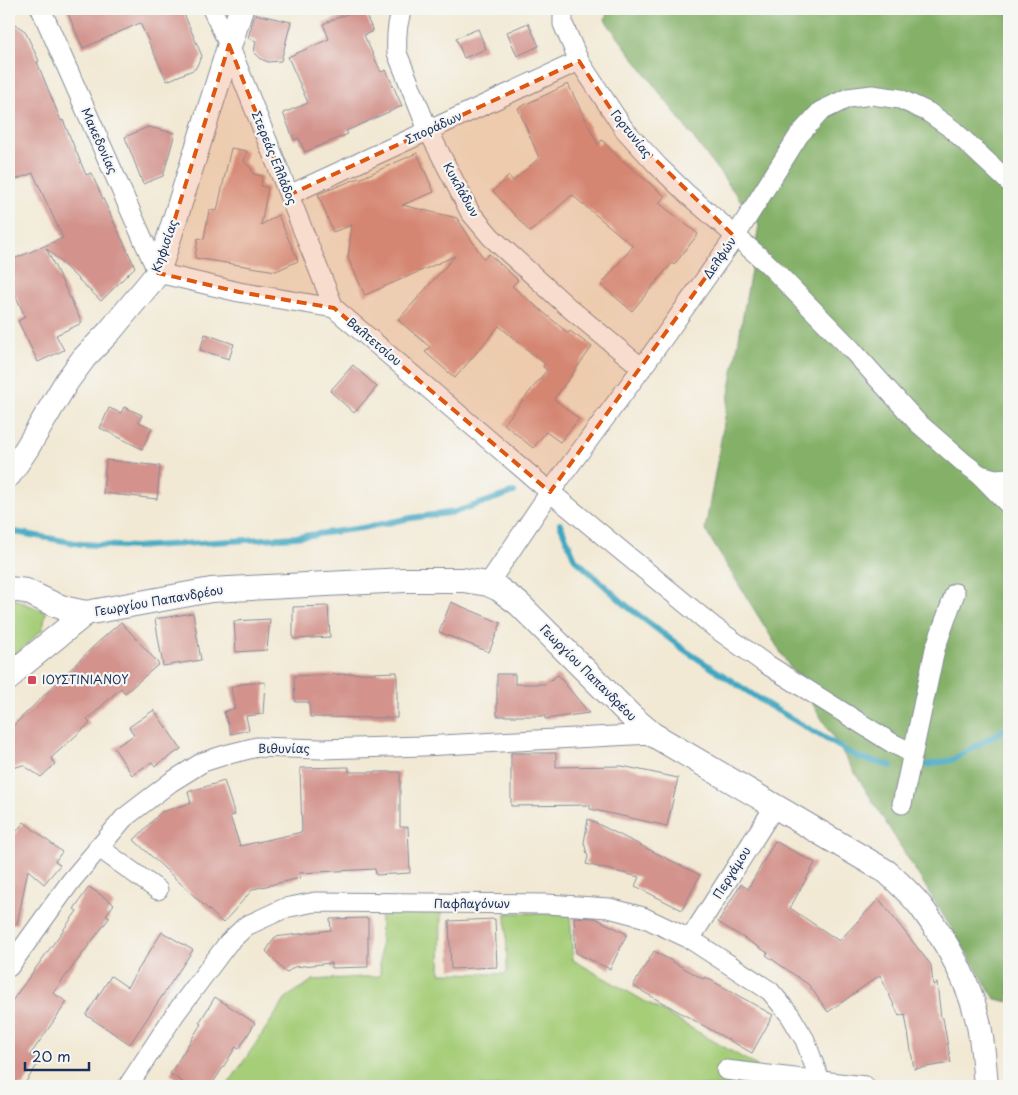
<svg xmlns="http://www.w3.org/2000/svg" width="1018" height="1095" viewBox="0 0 1018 1095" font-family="'Playpen Sans',sans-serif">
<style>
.green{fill:#a6cd78;stroke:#607e6b}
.forest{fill:#84b068;stroke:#507063}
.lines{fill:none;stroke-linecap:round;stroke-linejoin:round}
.stream{stroke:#41a7c1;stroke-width:6}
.building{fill:#d3938c}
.minor-casing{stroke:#868c99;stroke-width:21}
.tertiary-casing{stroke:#868c99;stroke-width:26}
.minor{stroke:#fff;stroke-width:19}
.tertiary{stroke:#fff;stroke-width:24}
.marked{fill:#de5710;fill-opacity:0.2;stroke:#de5710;stroke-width:4;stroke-dasharray:10 6;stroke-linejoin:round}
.poi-dot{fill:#d1495b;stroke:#f6f6f2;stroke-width:2}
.labels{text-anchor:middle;stroke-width:4.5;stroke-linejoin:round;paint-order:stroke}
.street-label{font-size:12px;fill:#1b2f5e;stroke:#f6f6f2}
.poi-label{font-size:12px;fill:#1b2f5e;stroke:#f6f6f2;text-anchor:start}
</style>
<rect width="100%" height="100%" fill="#f6f6f2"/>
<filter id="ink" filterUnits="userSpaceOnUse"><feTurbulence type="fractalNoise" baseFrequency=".02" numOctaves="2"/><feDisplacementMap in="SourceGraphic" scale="10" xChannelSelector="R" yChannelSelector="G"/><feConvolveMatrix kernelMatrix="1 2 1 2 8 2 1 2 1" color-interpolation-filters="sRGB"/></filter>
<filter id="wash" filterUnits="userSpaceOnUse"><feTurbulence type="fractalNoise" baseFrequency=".0096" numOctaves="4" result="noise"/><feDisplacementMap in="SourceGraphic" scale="20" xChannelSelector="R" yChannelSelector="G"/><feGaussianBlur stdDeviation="1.12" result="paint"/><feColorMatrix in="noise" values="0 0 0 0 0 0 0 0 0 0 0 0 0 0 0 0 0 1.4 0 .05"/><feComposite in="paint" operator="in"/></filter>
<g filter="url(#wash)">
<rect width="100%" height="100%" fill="#f2e9d4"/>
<g class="green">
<path d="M9 597 46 612 43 629 9 661Z"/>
<path d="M441 911 440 973 507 974 506 913H570L573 960 757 1066 749 1086H227L287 997 313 980 380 976 381 913Z"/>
</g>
<path class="forest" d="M608 9H1009V1002L995 999 705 530 759 225 605 20Z"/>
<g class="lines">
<g class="stream">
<path d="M560 524 575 559 628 607 686 651 770 706 857 757 891 766"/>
<path d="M9 531 81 544 135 547 296 537 362 528 411 518 455 512 514 492"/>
<path d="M927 765 952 760 1009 727"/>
</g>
</g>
<g id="blocks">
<g class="building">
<path d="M66 9H182L202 56 195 69 167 81 140 23 83 48Z"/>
<path d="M359 9H363L373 31 364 35 381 72 386 70 402 106 346 131 348 134 305 152 299 138 294 140 283 113 308 103 288 57 329 39 323 24Z"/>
<path d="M255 14 291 22 281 61 268 62 261 59 254 52 256 41 248 38Z"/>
<path d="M9 20 25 31 39 61 37 62 61 121 63 120 86 175 91 173 135 267 101 301 46 248 82 323 56 335 64 350 38 362 18 321 25 317 9 280 13 278 9 268V261L63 238 33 173 9 182Z"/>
<path d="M528 23 539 46 517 56 507 32Z"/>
<path d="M478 29 486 49 464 58 456 38Z"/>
<path d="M568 84 598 145 602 140 617 156 665 196 659 203 698 234 674 265 672 263 632 311 601 285 633 246 572 195 530 232 493 191 509 176 513 181 539 158 518 108Z"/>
<path d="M148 127 175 133 163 176 143 184 125 137Z"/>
<path d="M231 148 247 151 244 162 251 168 253 174 262 176 261 186 268 188 261 225 278 215 298 261 276 271 195 258 198 238 204 239 209 210 217 211Z"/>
<path d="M417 153 434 192 402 205 457 218 484 259 489 254 518 280 512 286 568 333 570 331 592 347 554 399 579 419 560 442 546 432 533 448 504 424 547 370 543 367 545 364 499 326 455 378 425 352 430 347 398 320 455 256 365 295 348 258 352 225 333 232 318 194 359 178V179Z"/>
<path d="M205 334 234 344 229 359 200 350Z"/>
<path d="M353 365 377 387 354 413 330 391Z"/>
<path d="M124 407 142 415 139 422 152 428 142 449 100 428 109 408 121 413Z"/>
<path d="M106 460 160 466 157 499 103 493Z"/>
<path d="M451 602 501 623 489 652 439 632Z"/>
<path d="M328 606 330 637 293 639V607Z"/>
<path d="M193 613 201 660 163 666 155 619Z"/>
<path d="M270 619 267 650 236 652 234 621Z"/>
<path d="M121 622 159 664 125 693 121 688 87 720 90 723 51 758 55 764 41 777 23 765 9 769V730L94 646Z"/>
<path d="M397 672V718L310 717 309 702H295L294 676Z"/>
<path d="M497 674H515V684H545L558 675 589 713 545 719V716H497Z"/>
<path d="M265 682 263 714 246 716 249 730 231 734 224 712 235 708 231 687 240 685V684Z"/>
<path d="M154 710 181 749 155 766 152 762 132 775 114 748 134 735 129 727Z"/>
<path d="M511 753H556V767L622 766 678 778 667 826 590 809V805L511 806Z"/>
<path d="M349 767V772H400V827H408L410 873 376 875 375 869 299 873 300 878 253 889 223 923 134 840 161 812 191 803 188 792 224 781 235 815 230 816 240 846 302 832 300 768Z"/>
<path d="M588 819 700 875 682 910 635 886 639 877 586 864 588 857 584 843Z"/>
<path d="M24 822 62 852 55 861 60 865 44 884 28 870 17 924H9V841Z"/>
<path d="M775 841 815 863 790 908 839 941 879 899 931 965 933 985 937 983 941 1018H943L951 1063 914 1069 905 1014 899 1016 880 975 828 1012 809 985 766 955 768 953 718 922 741 884 748 889Z"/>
<path d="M89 887 114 904 106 915 110 917 53 993 67 1002 30 1055 40 1061 23 1086H9V1005L77 911 74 909Z"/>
<path d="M574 917 595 918 627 934 610 969 576 953Z"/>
<path d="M368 918V967L331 968V963L294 967 286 973 266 951 275 937 331 930 330 919Z"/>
<path d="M495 919 497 967 451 969 449 921Z"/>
<path d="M162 932 193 950 130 1044 86 1015 111 976 127 987Z"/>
<path d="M654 951 703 979 705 977 773 1015 752 1053 633 986Z"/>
<path d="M215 997 255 1023 239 1049 236 1047 211 1086H189L170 1074 201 1024 199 1023Z"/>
</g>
</g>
</g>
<g filter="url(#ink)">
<use href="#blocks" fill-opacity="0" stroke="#868c99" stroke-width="1"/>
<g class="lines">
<defs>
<g id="minor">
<path d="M41 9 158 273 239 292 334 308 550 492 714 627 763 662 892 743 912 753"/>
<path d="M212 9 229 45 334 308"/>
<path d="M402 9C397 23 396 38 397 53L428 130 470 212 491 237 568 307 642 368"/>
<path d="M563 9V24L579 61 624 129 658 166 687 194 769 265 852 350 917 422 963 462 980 475 995 479 1009 478"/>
<path d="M289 195 579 61"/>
<path d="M980 475 1009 505"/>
<path d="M488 584 550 492 642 368 735 237 799 135 821 111 848 98 872 95 900 99 928 112 952 129 1009 182"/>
<path d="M902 804 935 649 955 593"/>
<path d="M98 847 158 890"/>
<path d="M690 939 775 806"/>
<path d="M9 967 71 881 124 818 171 782 203 762 225 755 257 747 322 749 423 746 652 734"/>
<path d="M726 1070 865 1086"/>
<path d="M128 1086 175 1014 228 943 246 926 285 908 315 902 547 904 609 908 643 917 690 939 770 991 790 1015 805 1040 820 1081 821 1086"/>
</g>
<g id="tertiary">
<path d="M9 475 27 448 67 381 84 358 110 331 158 273 241 9"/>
<path d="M9 589 26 591 53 604 67 609 86 613 211 590 405 580H463L488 584 499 589 519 604 632 717 652 734 887 872C899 883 912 895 922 908 946 941 967 978 977 1017 983 1040 984 1064 986 1086"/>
<path d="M9 678 16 670 86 613"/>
</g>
</defs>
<use href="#minor" class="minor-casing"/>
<use href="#tertiary" class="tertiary-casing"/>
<use href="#minor" class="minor"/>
<use href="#tertiary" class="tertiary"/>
</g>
</g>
<path class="marked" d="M229 45 289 195 579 61 624 129 735 237 550 492 334 308 239 292 158 273Z"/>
<rect class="poi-dot" x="27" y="675" width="10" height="10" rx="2.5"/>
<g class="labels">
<g class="street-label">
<text transform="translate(434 128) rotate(-25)" y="4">Σποράδων</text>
<text transform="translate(631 134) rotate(51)" y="4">Γορτυνίας</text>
<text transform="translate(99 141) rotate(66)" y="4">Μακεδονίας</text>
<text transform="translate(274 158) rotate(68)" y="4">Στερεάς Ελλάδος</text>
<text transform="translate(461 190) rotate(61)" y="4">Κυκλάδων</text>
<text transform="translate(165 246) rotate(-71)" y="4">Κηφισίας</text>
<text transform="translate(720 258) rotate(-55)" y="4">Δελφών</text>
<text transform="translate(374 342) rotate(40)" y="4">Βαλτετσίου</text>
<text transform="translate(159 601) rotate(-10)" y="4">Γεωργίου Παπανδρέου</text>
<text transform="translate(588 673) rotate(45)" y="4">Γεωργίου Παπανδρέου</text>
<text x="284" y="753">Βιθυνίας</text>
<text transform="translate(732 873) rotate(-58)" y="4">Περγάμου</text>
<text x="472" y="908">Παφλαγόνων</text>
</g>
<g class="poi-label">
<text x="42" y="684">ΙΟΥΣΤΙΝΙΑΝΟΥ</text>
</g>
</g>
<rect width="1018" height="1095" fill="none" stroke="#f6f6f2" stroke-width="30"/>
<path d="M25 1062v8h64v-8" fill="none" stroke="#1b2f5e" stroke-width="2.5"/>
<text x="32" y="1062" font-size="15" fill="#1b2f5e" stroke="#f6f6f2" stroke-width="4" paint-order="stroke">20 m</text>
</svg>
